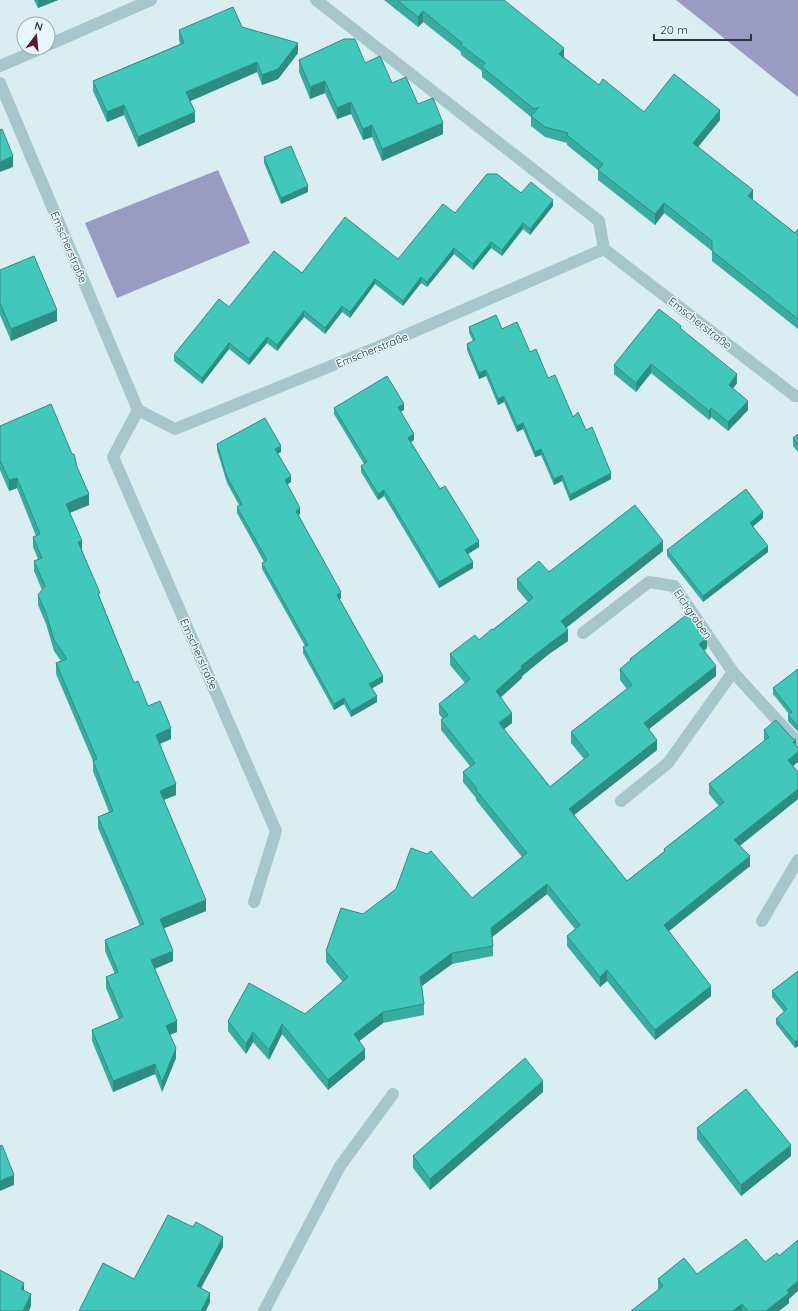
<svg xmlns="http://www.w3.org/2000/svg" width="798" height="1311" viewBox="0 0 798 1311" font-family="Quicksand,sans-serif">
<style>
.green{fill:#9a9ac2}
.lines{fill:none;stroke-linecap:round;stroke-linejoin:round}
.lane{stroke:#a6c6cb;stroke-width:12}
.street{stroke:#a6c6cb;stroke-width:12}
.wall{fill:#39aca1}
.shaded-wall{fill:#2e8c83}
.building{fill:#42c8bb;stroke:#2e8c83}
.labels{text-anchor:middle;stroke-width:3;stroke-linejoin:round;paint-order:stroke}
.street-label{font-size:11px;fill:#273636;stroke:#e7f6fa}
</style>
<rect width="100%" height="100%" fill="#daeef2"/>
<g class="green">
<path d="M676 0H798V97Z"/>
<path d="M218 170 250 243 117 298 85 223Z"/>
</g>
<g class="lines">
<path class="lane" d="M264 1311 340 1166 393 1094"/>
<g class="street">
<path d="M316 0 599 221 604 249 795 396H798"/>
<path d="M48 45 151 0"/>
<path d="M0 66 42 48"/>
<path d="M0 83 138 410 175 429 383 345 604 249"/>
<path d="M138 410 113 457 276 831 254 902"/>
<path d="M583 633 649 582 674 586 733 672"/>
<path d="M621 801 668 763 733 672 798 743"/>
<path d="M762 921 798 860"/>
</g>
</g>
<g class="wall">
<path d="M34 0H58L38 8Z"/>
<path d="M384 0H504L564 57 599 85 644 112 720 120 698 147 753 200 795 233 798 229V329L712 261V251L664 213 655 225 621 198 598 180V170L567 145V143L545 137 531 126V117L482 77V71L461 55V52L423 22 418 27Z"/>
<path d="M242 27 298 53 278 79 262 85 257 72 190 101 195 122 138 147 124 115 107 122 93 91V81L180 44 179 40V30Z"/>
<path d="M299 60 365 63 418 104 443 134 382 161 372 137 363 140 351 114 337 119 325 93 310 99 299 72Z"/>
<path d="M264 157 308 192 281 204 264 163Z"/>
<path d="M521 193 553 206 530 235 523 229 502 256 491 248 473 270 454 254 427 287 421 283 403 306 375 284 350 318 342 312 325 334 304 317 277 351 267 343 249 365 229 349 202 384 174 361V355L229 307 302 273 398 259 455 213Z"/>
<path d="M0 270 57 321 11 341 0 315Z"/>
<path d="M469 327 502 329 530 352 548 378 573 417 586 430 611 479 570 501 562 481 554 485 541 455 535 457 523 429 517 432 504 402 498 405 486 376 479 379 467 350V344L473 341 469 333Z"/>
<path d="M681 329 737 383 733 388 748 410 728 431 711 417 709 420 651 373 636 392 614 374V365Z"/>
<path d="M334 408 404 410 400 411 414 440 411 442 440 489 479 547 468 554 473 568 439 588 384 496 378 500 361 472V466L364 464 334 414Z"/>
<path d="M0 426 89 505 70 513 82 550 100 598 134 683 148 706 171 739 160 744 176 795 164 800 206 911 164 928 173 961 155 969 177 1032 170 1035 176 1058 162 1092 155 1074 113 1092 92 1041V1030L119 1019 106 988V977L115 974 105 951V940L140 926 98 828V817L109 812 93 771V761L56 674V663L61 661 54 651 46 624 38 605V595L42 590 34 571V561L38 559 33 547V537L36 536 17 488 9 491 0 470Z"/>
<path d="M798 434V452L793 446V438Z"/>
<path d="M217 444 281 452 278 453 291 482 287 484 300 514 298 515 341 598 339 599 383 682 372 688 377 702 351 717 344 704 334 710 303 653V647L305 646 262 569V563L264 562 237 513V507L239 505 227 483 217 450Z"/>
<path d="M763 518 753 526 768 552 703 602 667 556V550Z"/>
<path d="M663 551 566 628 568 641 549 654 522 676V678L500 697 512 723 504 729 550 787 584 759 571 743V732L627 689 620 680V669L630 661V659L707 648 704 651 716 676 649 729 657 750 574 815 627 881 664 852V849L719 806 709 794V784L764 741V730L796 746 798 748V762L793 766 798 772V799L740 846 750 866 669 931 711 996 655 1040 607 981 600 987 567 946V936L575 929 547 894 492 937 493 946V956L452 964 422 986 424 1004V1015L383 1023 359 1041 365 1059 328 1090 282 1034 269 1060 253 1042 246 1054 228 1031V1021L305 1014 343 982 326 962V951L363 914 472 898 522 857 476 800V798L463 782V772L470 766 441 730V720L443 719 439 714V704L465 683 450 665V654L479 640 528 602 517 589V579Z"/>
<path d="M798 669V732L788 721V715L789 714 773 694V688Z"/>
<path d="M798 971V1046L795 1048 776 1024V1019L784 1012 772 997V991Z"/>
<path d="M543 1092 430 1190 413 1168V1156Z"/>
<path d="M697 1128 791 1156 741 1196 697 1139Z"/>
<path d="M697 1274 789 1299V1303L779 1311H631L658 1290V1279Z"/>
</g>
<g class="shaded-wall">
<path d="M38 0H58L38 8Z"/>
<path d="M423 11V22L418 27V17Z"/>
<path d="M298 43V53L278 79 262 85V75Z"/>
<path d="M564 48V59L559 54Z"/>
<path d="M257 62V72L186 103V92Z"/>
<path d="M325 81V93L310 99V87Z"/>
<path d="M351 102V114L337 119V108Z"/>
<path d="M124 105V115L107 122V112Z"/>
<path d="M720 110V120L693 153V143Z"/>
<path d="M195 112V122L138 147V137Z"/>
<path d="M443 123V134L382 161V149Z"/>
<path d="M372 125V137L363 140V129Z"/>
<path d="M13 156V167L0 172V162Z"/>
<path d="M308 186V192L281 204V198Z"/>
<path d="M753 190V200L748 196Z"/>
<path d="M553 200V206L530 235V229Z"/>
<path d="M664 203V213L655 225V214Z"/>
<path d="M523 223V229L502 256V250Z"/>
<path d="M491 242V248L473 270V264Z"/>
<path d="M454 248V254L427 287V282Z"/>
<path d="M421 277V283L403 306V301Z"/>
<path d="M375 279V284L350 318V312Z"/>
<path d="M342 306V312L325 334V328Z"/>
<path d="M57 310V321L11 341V329Z"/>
<path d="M304 311V317L277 351V345Z"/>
<path d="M267 337V343L249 365V359Z"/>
<path d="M229 343V349L202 384V378Z"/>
<path d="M651 364V373L636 392V383Z"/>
<path d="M486 370V376L479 379V373Z"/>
<path d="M737 374V383L729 394V385Z"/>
<path d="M504 396V402L498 405V399Z"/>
<path d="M748 401V410L728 431V422Z"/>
<path d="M404 404V410L398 413V407Z"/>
<path d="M711 408V417L709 420V411Z"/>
<path d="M523 423V429L517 432V426Z"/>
<path d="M414 434V440L408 444V438Z"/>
<path d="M281 446V452L275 455V449Z"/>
<path d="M541 449V455L535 457V452Z"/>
<path d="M611 473V479L570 501V495Z"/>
<path d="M562 475V481L554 485V479Z"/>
<path d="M291 476V482L285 486V480Z"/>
<path d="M17 478V488L9 491V480Z"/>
<path d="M384 490V496L378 500V494Z"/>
<path d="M89 494V505L66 514V504Z"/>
<path d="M300 508V514L296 517V511Z"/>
<path d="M763 512V518L750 529V523Z"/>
<path d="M82 541V551L78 542Z"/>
<path d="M479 541V547L465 556V550Z"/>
<path d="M663 541V551L561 632V621Z"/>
<path d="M768 546V552L703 602V596Z"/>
<path d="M473 562V568L439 588V582Z"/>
<path d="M341 592V598L337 601V595Z"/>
<path d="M568 630V641L549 654 522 676V678L496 702V691L521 666 549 644Z"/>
<path d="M707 638V648L699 654V644Z"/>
<path d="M716 666V676L644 733V723Z"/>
<path d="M383 676V682L369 690V684Z"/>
<path d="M377 696V702L351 717V711Z"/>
<path d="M344 698V704L334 710V704Z"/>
<path d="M512 713V723L499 733V723Z"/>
<path d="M171 728V739L156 745V735Z"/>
<path d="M657 740V750L569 819V809Z"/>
<path d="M796 740V750L793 742Z"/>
<path d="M798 752V762L788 770V760Z"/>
<path d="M176 784V795L160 801V791Z"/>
<path d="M798 789V799L734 850V840Z"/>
<path d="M750 856V866L664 935V925Z"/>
<path d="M547 884V894L491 938V928Z"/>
<path d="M206 900V911L160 930V919Z"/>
<path d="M173 951V961L151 970V960Z"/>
<path d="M452 953V964L420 987V977Z"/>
<path d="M607 970V981L600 987V977Z"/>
<path d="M711 986V996L655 1040V1030Z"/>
<path d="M383 1012V1023L354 1045V1034Z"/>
<path d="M177 1021V1032L166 1036V1026Z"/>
<path d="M282 1024V1034L269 1060V1050Z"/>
<path d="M253 1032V1042L246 1054V1044Z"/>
<path d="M798 1040V1046L795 1048V1042Z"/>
<path d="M176 1048V1058L162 1092V1082Z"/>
<path d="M365 1049V1059L328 1090V1080Z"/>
<path d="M155 1064V1074L113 1092V1081Z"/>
<path d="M543 1081V1092L430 1190V1179Z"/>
<path d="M791 1145V1156L741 1196V1185Z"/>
<path d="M14 1175V1185L0 1191V1181Z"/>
<path d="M223 1237V1247L197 1296V1286Z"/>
<path d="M798 1281V1291L789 1299V1303L779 1311H766L787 1290Z"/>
<path d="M24 1283V1295L21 1289Z"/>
<path d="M210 1293V1302L206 1311H201Z"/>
<path d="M31 1294V1306L29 1311H23Z"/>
<path d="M742 1304V1311H733Z"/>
</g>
<g class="building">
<path d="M397 0H504L564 48 559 54 599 85 603 79 644 112 674 74 720 110 693 143 753 190 748 196 795 233 798 229V319L712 251V241L664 203 655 214 621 188 598 170 603 164 567 135 568 133 545 127 531 116 539 107 534 109 482 67 485 63 461 45 462 43 423 11 418 17Z"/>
<path d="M233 7 242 27 298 43 278 69 262 75 257 62 186 92 195 112 138 137 124 105 107 112 93 81 184 43 179 30Z"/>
<path d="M344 39H355L365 63 380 56 392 83 406 77 418 104 433 98 443 123 382 149 372 125 363 129 351 102 337 108 325 81 310 87 299 60Z"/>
<path d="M2 129 13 156 0 162V130Z"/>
<path d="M291 146 308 186 281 198 264 157Z"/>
<path d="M487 174H497L521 193 531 182 553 200 530 229 523 223 502 250 491 242 473 264 454 248 427 282 421 277 403 301 375 279 350 312 342 306 325 328 304 311 277 345 267 337 249 359 229 343 202 378 174 355 219 299 229 307 274 251 302 273 345 217 398 259 443 204 455 213Z"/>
<path d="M34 256 57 310 11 329 0 303V270Z"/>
<path d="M659 309 681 326 680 328 737 374 729 385 748 401 728 422 711 408 709 411 651 364 636 383 614 365Z"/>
<path d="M496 315 502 329 517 322 530 352 536 349 548 378 555 375 573 417 578 412 586 430 592 427 611 473 570 495 562 475 554 479 541 449 535 452 523 423 517 426 504 396 498 399 486 370 479 373 467 344 475 340 469 327Z"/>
<path d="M387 376 404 404 398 407 414 434 408 438 440 489 445 486 479 541 465 550 473 562 439 582 384 490 378 494 361 466 367 462 334 408Z"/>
<path d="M51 404 72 454H74L77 467 89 494 66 504 82 541 78 542 100 593 98 594 134 683 138 681 148 706 160 701 171 728 156 735 176 784 160 791 206 900 160 919 173 951 151 960 177 1021 166 1026 176 1048 162 1082 155 1064 113 1081 92 1030 123 1017 106 977 118 972 105 940 144 924 98 817 113 811 93 761 97 759 56 663 67 659 54 640 46 613 38 595 45 586 34 561 42 558 33 537 40 534 17 478 9 480 0 460V426Z"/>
<path d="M265 418 281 446 275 449 291 476 285 480 300 508 296 511 341 592 337 595 383 676 369 684 377 696 351 711 344 698 334 704 303 647 308 645 262 563 267 560 237 507 242 504 227 477 217 444Z"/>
<path d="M798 434V445L793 438Z"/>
<path d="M746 489 763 512 750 523 768 546 703 596 667 550Z"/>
<path d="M635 505 663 541 561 621 568 630 549 644 521 666 522 668 496 691 512 713 499 723 550 787 589 755 571 732 632 685 620 669 631 660 630 659 690 612 707 638 699 644 716 666 644 723 657 740 569 809 627 881 665 851 664 849 724 802 709 784 769 737 764 730 776 720 792 738 796 740 793 742 798 748V752L788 760 798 772V789L734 840 750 856 664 925 711 986 655 1030 607 970 600 977 567 936 580 925 547 884 491 928 493 946 452 953 420 977 424 1004 383 1012 354 1034 365 1049 328 1080 282 1024 269 1050 253 1032 246 1044 228 1021 249 983 305 1014 348 977 326 951 341 908 363 914 396 889 411 848 427 854 431 851 472 898 527 853 476 790 477 789 463 772 475 763 441 720 448 715 439 704 470 679 450 654 475 635 479 640 492 629 493 630 533 598 517 579 539 561 549 572Z"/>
<path d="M798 669V726L788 715 792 712 773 688Z"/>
<path d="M798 971V1040L795 1042 776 1019 787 1009 772 991Z"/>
<path d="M525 1058 543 1081 430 1179 413 1156Z"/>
<path d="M746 1089 791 1145 741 1185 697 1128Z"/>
<path d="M2 1145 14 1175 0 1181V1146Z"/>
<path d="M168 1215 193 1227 196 1222 223 1237 197 1286 210 1293 201 1311H79L103 1263 134 1279Z"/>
<path d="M746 1239 765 1262 777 1253 779 1256 798 1240V1281L787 1290 789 1293 766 1311H748L742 1304 733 1311H631L663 1286 658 1279 684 1258 697 1274Z"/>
<path d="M0 1270 24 1283 21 1289 31 1294 23 1311H0Z"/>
</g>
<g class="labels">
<g class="street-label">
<text transform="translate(69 247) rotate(67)" y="4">Emscherstraße</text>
<text transform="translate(700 323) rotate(38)" y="4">Emscherstraße</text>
<text transform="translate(372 350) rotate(-22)" y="4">Emscherstraße</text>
<text transform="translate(693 614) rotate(55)" y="4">Elchgraben</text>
<text transform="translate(199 654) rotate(66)" y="4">Emscherstraße</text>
</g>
</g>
<g transform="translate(36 36) rotate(16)"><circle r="19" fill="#e7f6fa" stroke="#9aa9ac"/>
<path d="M0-3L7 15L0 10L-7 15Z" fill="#591c2d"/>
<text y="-6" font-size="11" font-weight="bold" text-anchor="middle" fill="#273636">N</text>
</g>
<path d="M654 34v6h97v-6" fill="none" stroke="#273636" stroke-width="2"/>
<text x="660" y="34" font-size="12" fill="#273636" stroke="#e7f6fa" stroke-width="3" paint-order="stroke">20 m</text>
</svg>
